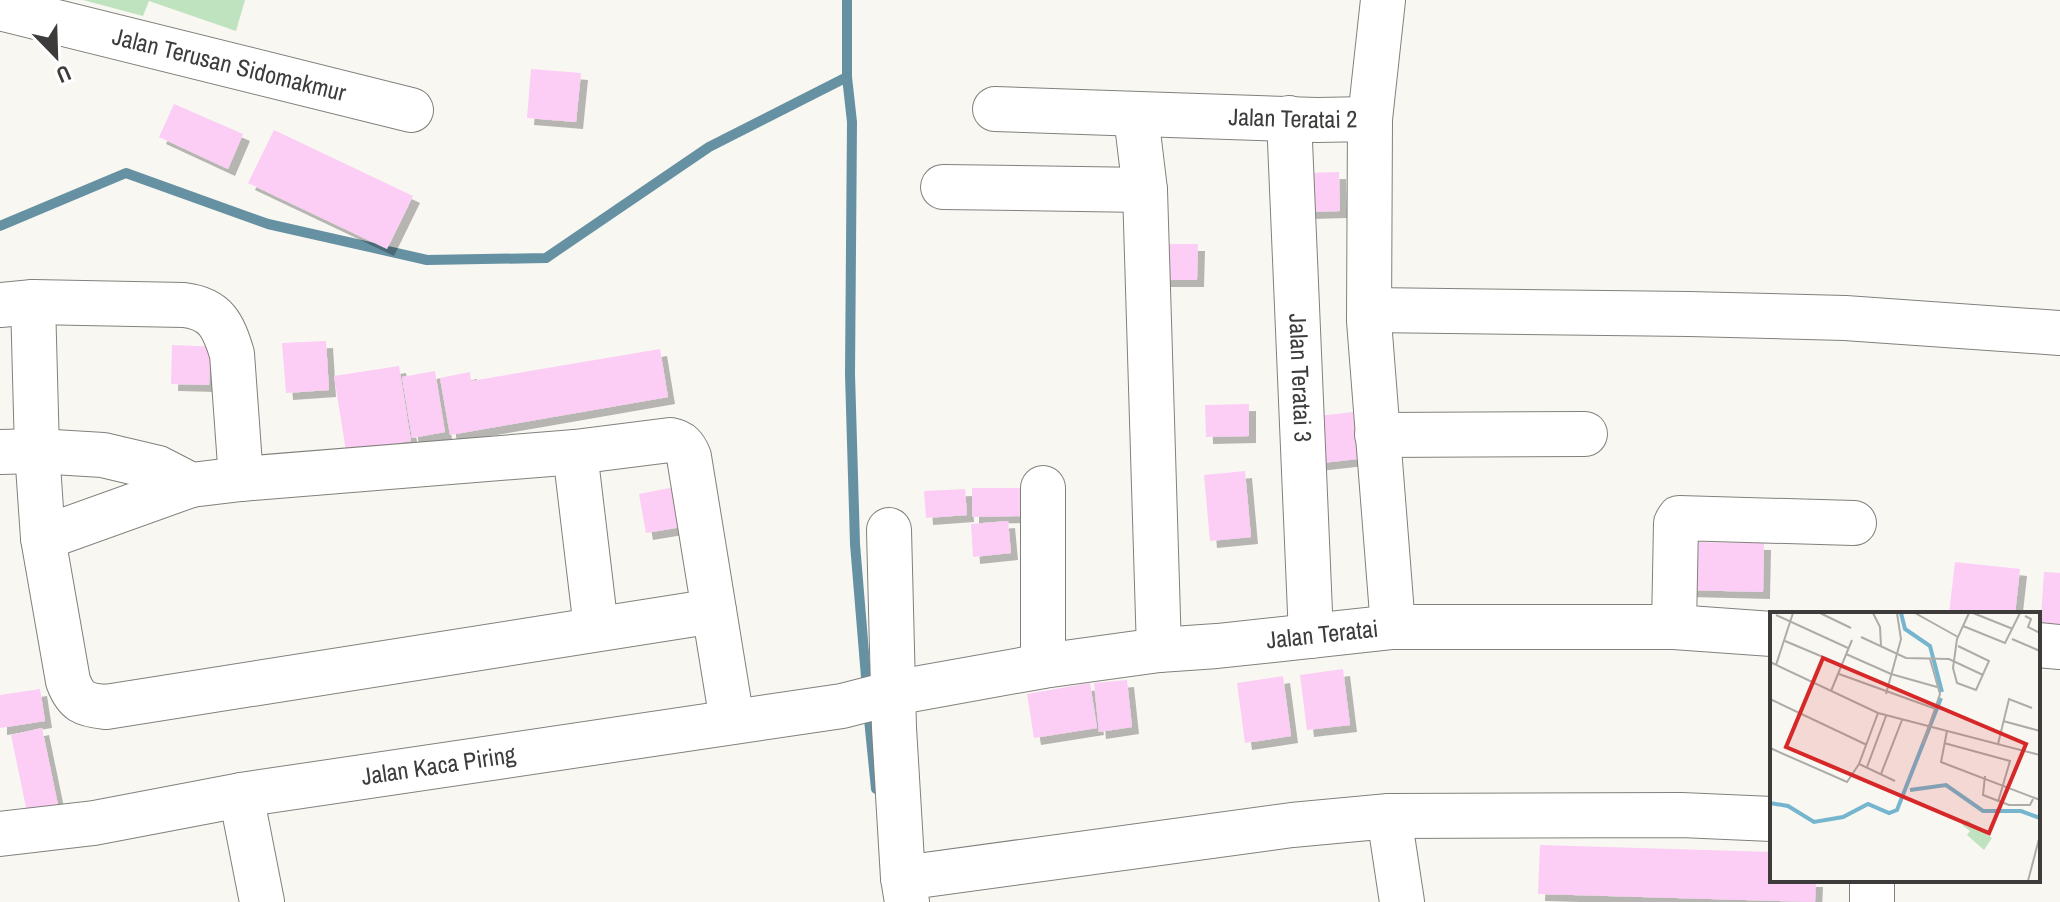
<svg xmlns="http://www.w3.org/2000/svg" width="2060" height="902" viewBox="0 0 2060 902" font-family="'Archivo Narrow',sans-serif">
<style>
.pitch{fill:#c0e3bf}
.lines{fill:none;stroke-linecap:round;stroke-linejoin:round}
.stream{stroke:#6591a2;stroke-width:10}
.building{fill:#fccef6;filter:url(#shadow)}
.minor-casing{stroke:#81807c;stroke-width:46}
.minor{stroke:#fff;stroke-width:44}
.labels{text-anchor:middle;stroke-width:6;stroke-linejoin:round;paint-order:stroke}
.street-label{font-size:24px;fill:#3d3c3b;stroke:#fff}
.inset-river{fill:none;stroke:#76b5ce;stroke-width:4}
.inset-road{fill:none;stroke:#adaca9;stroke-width:2}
.view{fill:#d62828;fill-opacity:0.15;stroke:#d62828;stroke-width:4}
.inset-edge{fill:none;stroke:#3d3c3b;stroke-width:4}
</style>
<defs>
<filter id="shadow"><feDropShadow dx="7" dy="7" stdDeviation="0" flood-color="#0004"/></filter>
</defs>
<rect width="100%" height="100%" fill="#f8f7f2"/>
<path class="pitch" d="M83 0H245L236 31 149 1 143 16Z"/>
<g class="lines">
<g class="stream">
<path d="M847 0V77L852 122 850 374 855 544 867 689"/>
<path d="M0 226 126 173 268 224 427 260 546 258 709 147 847 77"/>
<path d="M868 709 876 789"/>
</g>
</g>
<g class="building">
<path d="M531 69 581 73 576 122 527 118Z"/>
<path d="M174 104 243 134 228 169 159 137Z"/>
<path d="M274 130 413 196 387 249 248 183Z"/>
<path d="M1339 172 1340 211 1306 212 1305 173Z"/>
<path d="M1150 244H1198L1197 280H1150Z"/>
<path d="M326 341 329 390 286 393 282 343Z"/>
<path d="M172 345 220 347 219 365 210 364 209 385 171 384Z"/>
<path d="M660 349 668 397 450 435 440 378 470 372 471 381Z"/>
<path d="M399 366 411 441 346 451 334 376Z"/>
<path d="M435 371 445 432 412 438 402 377Z"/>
<path d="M1249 404V436L1206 437 1205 405Z"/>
<path d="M1353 412 1358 459 1313 464 1309 417Z"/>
<path d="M1245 471 1251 537 1210 541 1204 475Z"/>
<path d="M680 486 688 526 646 533 639 494Z"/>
<path d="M972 488H1024V516L972 517Z"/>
<path d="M965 489 967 515 926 518 924 491Z"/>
<path d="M1008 521 1011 553 973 557 971 524Z"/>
<path d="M1686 542 1764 543 1763 592 1684 590Z"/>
<path d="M1955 562 2020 569 2015 614H1949Z"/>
<path d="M2044 572 2060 573V635L2040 633Z"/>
<path d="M1343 669 1350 725 1307 730 1300 675Z"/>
<path d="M1283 676 1291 736 1245 743 1237 683Z"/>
<path d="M1127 680 1132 727 1099 732 1094 683Z"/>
<path d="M1090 683 1097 728 1034 738 1027 694Z"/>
<path d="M40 689 45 721 0 728V695Z"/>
<path d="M42 728 58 805 27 812 11 735Z"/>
<path d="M1540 845 1772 852V880H1816L1815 902 1538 894Z"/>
</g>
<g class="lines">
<defs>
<g id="minor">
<path id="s1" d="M0 8 411 110"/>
<path id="s2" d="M995 109 1317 120 1370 119 1369 321 1393 627"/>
<path d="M1138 115 1137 124 1145 190 1159 650"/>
<path id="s3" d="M1289 118 1311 636"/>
<path d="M1370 119 1383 0"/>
<path d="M943 187 1145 190"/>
<path d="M33 302 37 451 43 538 68 681C76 702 84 705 106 707L714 611"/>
<path d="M0 305 33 302 184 305C216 309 223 325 232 354L241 479"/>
<path d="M1370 310 1689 314 1845 318 2060 333"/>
<path d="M1377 435 1585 434"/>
<path d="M0 452 37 451 103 455 158 468 191 485 241 479 575 452 670 440C681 442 685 447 689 457L732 721"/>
<path d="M575 452 596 628"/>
<path d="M889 530 894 728 903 878 907 902"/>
<path d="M43 538 191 485"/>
<path d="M1674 627 1676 523 1679 518 1854 523"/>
<path d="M2038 645 2060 647"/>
<path d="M1043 666V488"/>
<path d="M241 795 262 902"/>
<path d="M1389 816 1402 902"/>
<path id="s4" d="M0 834 94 823 241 795 842 706 893 693 1043 666 1159 650 1217 646 1393 627H1674L1772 634"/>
<path d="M903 878 1292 825 1389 816 1681 815 1772 819"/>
<path d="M1872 902V880"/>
</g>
</defs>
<use href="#minor" class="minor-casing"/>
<use href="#minor" class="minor"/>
</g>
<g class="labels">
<g class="street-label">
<text dy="8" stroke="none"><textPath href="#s1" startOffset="236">Jalan Terusan Sidomakmur</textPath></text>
<text dy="8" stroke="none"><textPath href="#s2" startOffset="298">Jalan Teratai 2</textPath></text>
<text dy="8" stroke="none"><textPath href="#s3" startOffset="260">Jalan Teratai 3</textPath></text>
<text dy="8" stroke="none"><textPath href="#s4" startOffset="1338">Jalan Teratai</textPath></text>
<text dy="8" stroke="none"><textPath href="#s4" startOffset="444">Jalan Kaca Piring</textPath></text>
</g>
</g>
<g transform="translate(1770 612)">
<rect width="270" height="270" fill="#f8f7f2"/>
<path d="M197 208 222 226 214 238 197 223 200 219 192 213Z" fill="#c0e3bf"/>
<path class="inset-river" d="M131 1 135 17 160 34 172 80M140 178 176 173 213 199H251L270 206M0 191 18 194 44 210 73 205 98 192 119 201 127 198 171 86"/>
<path class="inset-road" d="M50 1 81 16M103 1 110 15 111 34M145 1 188 25M203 1 243 17M6 3 78 36M255 4 261 7 258 15 270 21M193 14 235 31 250 1M91 25 136 46 179 47 213 63M242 27 270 39M15 29 72 53M188 34 219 49 206 78 187 71 183 56 187 27 199 1M76 42 121 62 167 75M0 50 108 101 270 143M6 53 23 1M69 62 166 97M61 79 82 28M116 82 131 27 127 1M0 87 97 133M108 101 89 152 125 169M233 109 270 119M177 119 171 150 270 188M174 131 240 149 228 190M153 132 170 82 160 47M228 132 239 87 262 96M0 136 77 170 89 152M97 155 116 104M111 162 132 108M215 164 213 183 239 193H260L263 187M258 269 270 223"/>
<path class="view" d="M53 46 256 132 219 221 16 135Z"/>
<rect width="270" height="270" class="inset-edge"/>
</g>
<g transform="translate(56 56) rotate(157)" stroke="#ffffff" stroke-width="6" paint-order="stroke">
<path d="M0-6L14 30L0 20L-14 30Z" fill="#3d3c3b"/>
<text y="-12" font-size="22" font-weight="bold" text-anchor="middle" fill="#3d3c3b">U</text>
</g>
</svg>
